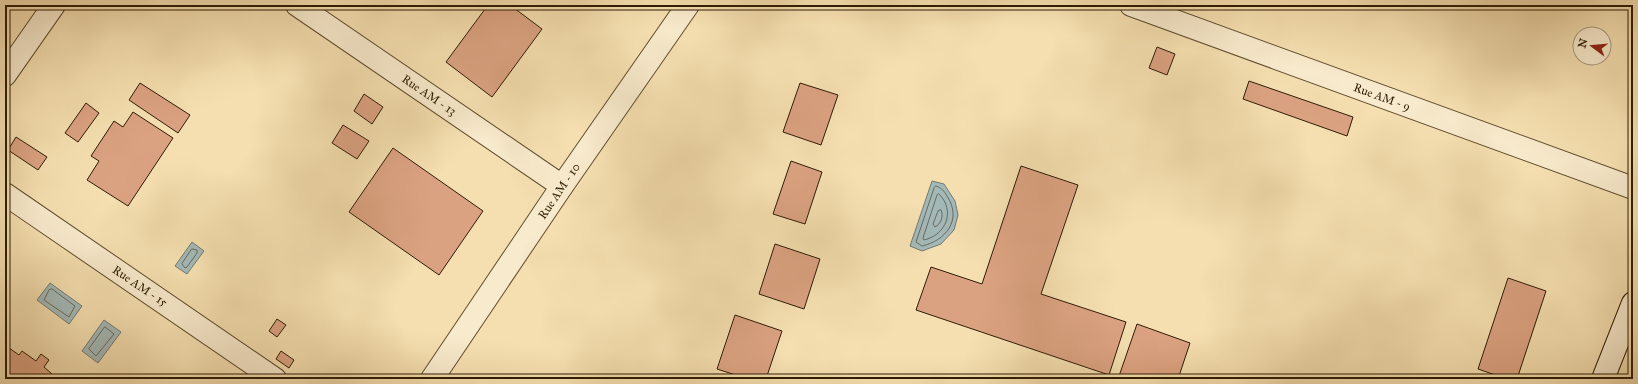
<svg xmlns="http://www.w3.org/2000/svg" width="1638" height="384" viewBox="0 0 1638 384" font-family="'IM FELL Great Primer',serif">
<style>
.water{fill:#a3b9b8;stroke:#747a70}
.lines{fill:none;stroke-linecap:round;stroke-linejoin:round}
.shore{stroke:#686a5e;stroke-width:1}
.building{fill:#dba281;stroke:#2e1c03}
.minor-casing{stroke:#604d2e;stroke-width:24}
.secondary-casing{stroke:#2e1c03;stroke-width:24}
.minor{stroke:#f8eacc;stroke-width:22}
.secondary{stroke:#f8eacc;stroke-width:22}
.labels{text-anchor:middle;stroke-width:3.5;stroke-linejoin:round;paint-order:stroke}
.street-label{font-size:12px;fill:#2e1c03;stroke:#f8eacc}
</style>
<rect width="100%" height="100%" fill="#f5dfb0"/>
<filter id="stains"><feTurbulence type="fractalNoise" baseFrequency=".005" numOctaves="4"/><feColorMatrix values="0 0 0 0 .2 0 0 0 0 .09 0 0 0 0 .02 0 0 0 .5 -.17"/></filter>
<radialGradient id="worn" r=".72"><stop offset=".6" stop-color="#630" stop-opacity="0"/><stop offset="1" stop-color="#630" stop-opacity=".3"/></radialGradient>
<g class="water">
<path d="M932 181 944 184 955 201 958 215 954 230 941 244 922 251 910 246Z"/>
<path d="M192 242 204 251 187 274 175 266Z"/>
<path d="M50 283 82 306 69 324 37 300Z"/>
<path d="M104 320 121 332 98 363 82 351Z"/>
</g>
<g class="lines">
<g class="shore">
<path d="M936 186C942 188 944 191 947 196 963 220 945 241 922 246L916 242 934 188Z"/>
<path d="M939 194C956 211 946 235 924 240L923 238 937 195Z"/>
<path d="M941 210C944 216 941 224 935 227L933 224 938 211Z"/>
<path d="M192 249 197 250V253L187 267 185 268 182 264Z"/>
<path d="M52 289 75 306 69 317 44 300 49 290Z"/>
<path d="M105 327 114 334 96 356 89 349Z"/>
</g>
</g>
<g class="building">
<path d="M488 5H510L542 29 492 97 446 62Z"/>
<path d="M1157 47 1175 54 1167 75 1149 68Z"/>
<path d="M1249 81 1353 117 1347 136 1243 99Z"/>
<path d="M140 83 190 115 178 133 129 100Z"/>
<path d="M800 83 838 95 821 145 783 132Z"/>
<path d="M364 94 383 107 372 124 354 111Z"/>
<path d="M86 103 99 113 78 142 65 133Z"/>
<path d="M133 112 173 138 128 206 87 180 99 161 91 156 114 121 123 127Z"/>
<path d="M343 125 369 141 357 159 332 143Z"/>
<path d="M16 137 47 157 38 170 8 150Z"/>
<path d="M393 148 483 211 439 275 349 212Z"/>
<path d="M791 161 822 172 805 224 773 214Z"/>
<path d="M1021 166 1078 185 1041 294 1126 322 1109 375 916 310 931 267 982 284Z"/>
<path d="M775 244 820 259 804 309 759 294Z"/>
<path d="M1508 278 1546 291 1517 379H1507L1478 369Z"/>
<path d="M735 315 782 331 766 379H748L717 369Z"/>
<path d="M277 319 286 325 277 337 269 331Z"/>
<path d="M1137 324 1190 343 1178 379H1118Z"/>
<path d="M5 345 19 355 22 351 36 361 41 354 49 360 44 367 52 374 49 379H5Z"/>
<path d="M281 351 294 360 289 368 276 359Z"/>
</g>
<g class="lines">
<defs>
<g id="minor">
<path d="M297 5 562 186"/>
<path d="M1131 5 1633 188"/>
<path d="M5 75 54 5"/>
<path d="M5 194 275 379"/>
<path d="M432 379 562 186 688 5"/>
</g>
<path id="secondary" d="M1603 379 1633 303"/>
</defs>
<use href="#minor" class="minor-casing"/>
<use href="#secondary" class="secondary-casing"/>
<use href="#minor" class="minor"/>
<use href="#secondary" class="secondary"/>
</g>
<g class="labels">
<g class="street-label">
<text transform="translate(429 95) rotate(34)" y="4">Rue AM - 13</text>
<text transform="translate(1382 97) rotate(20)" y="4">Rue AM - 9</text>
<text transform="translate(559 191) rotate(-56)" y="4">Rue AM - 10</text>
<text transform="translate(140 286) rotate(34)" y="4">Rue AM - 15</text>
</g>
</g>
<rect width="1638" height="384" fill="none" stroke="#f5dfb0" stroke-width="20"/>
<rect x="6" y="6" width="1626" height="372" fill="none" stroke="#2e1c03" stroke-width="2"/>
<rect x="10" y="10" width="1618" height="364" fill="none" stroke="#2e1c03"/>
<g transform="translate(1592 46) rotate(286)"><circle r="19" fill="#f8eacc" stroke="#a7987c"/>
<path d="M0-3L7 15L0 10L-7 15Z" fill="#8f2418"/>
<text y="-6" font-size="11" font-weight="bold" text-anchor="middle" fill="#2e1c03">N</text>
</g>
<rect width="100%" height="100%" filter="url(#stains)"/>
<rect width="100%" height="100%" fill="url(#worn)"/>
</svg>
